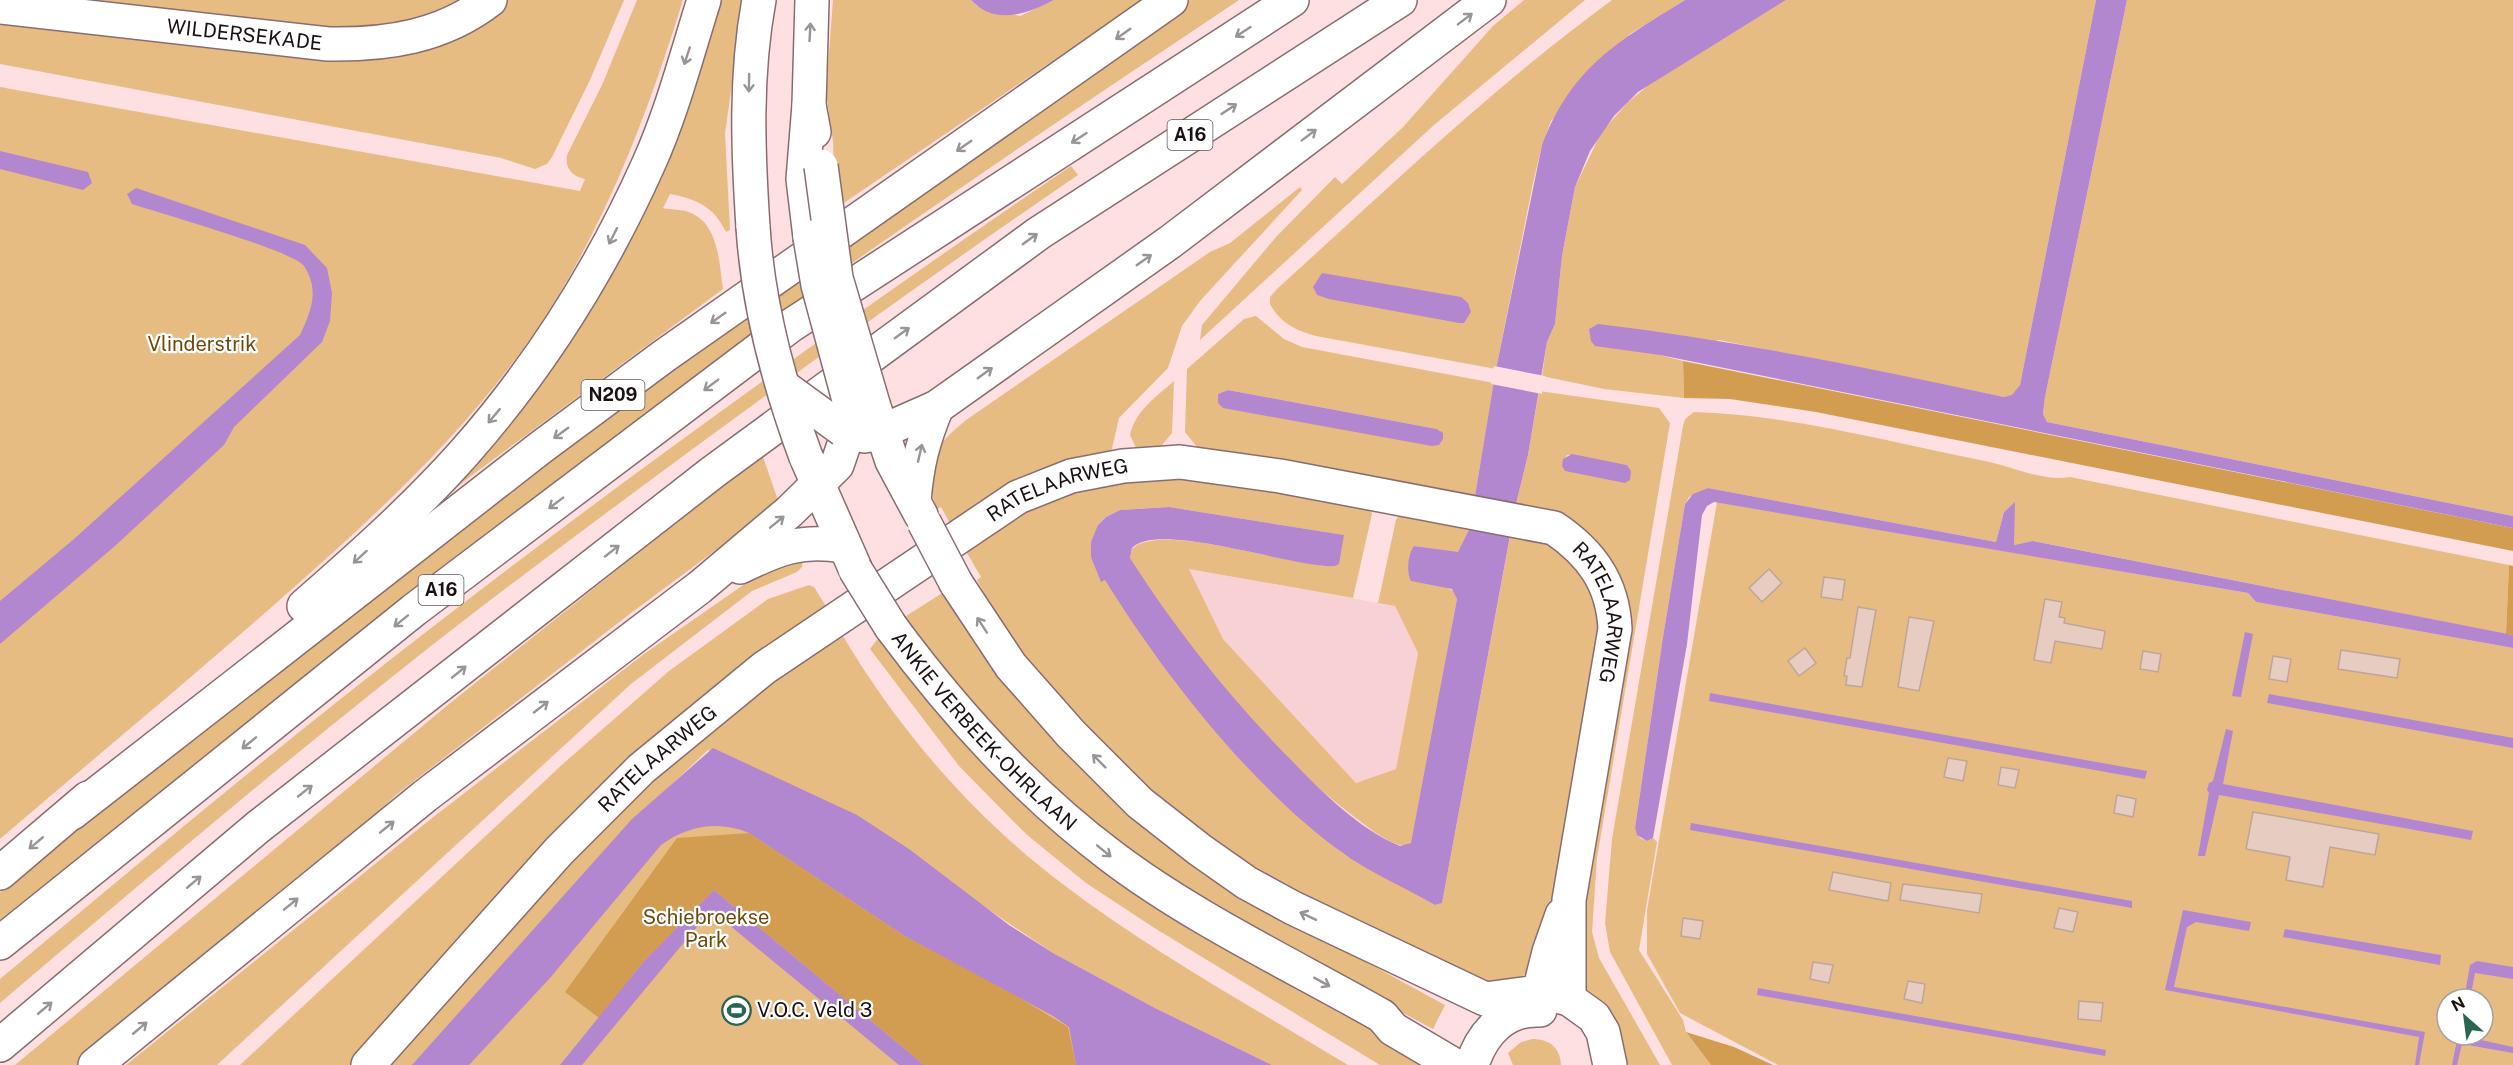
<svg xmlns="http://www.w3.org/2000/svg" width="2513" height="1065" viewBox="0 0 2513 1065" font-family="'Public Sans',sans-serif">
<style>
.built{fill:#f8d1d4}
.green{fill:#e7bc82;fill-rule:evenodd}
.forest{fill:#d29d51}
.water{fill:#b287cf}
.pier{fill:#fedfe2}
.building{fill:#e7ccc1;stroke:#bea49a;stroke-width:1.5}
.lines{fill:none;stroke-linecap:round;stroke-linejoin:round}
.minor-casing{stroke:#886d70;stroke-width:36}
.major-casing{stroke:#886d70;stroke-width:36}
.highway-casing{stroke:#886d70;stroke-width:36}
.minor{stroke:#fff;stroke-width:33}
.major{stroke:#fff;stroke-width:33}
.highway{stroke:#fff;stroke-width:33}
.major-bridge-casing{stroke:#886d70;stroke-width:36;stroke-linecap:butt}
.highway-bridge-casing{stroke:#886d70;stroke-width:36;stroke-linecap:butt}
.major-bridge{stroke:#fff;stroke-width:33}
.highway-bridge{stroke:#fff;stroke-width:33}
.oneway{stroke:#999495}
.labels{text-anchor:middle;stroke-width:4.5;stroke-linejoin:round;paint-order:stroke}
.shield{fill:#fff;stroke:#61595a;stroke-width:1.5}
.shield-label{font-size:18px;font-weight:bold;fill:#1d1213}
.street-label{font-size:20px;fill:#1d1213;stroke:#fff}
.park-label{font-size:20px;fill:#6d490e;stroke:#fff}
.poi-label{font-size:20px;fill:#1d1213;stroke:#fff;text-anchor:start}
</style>
<rect width="100%" height="100%" fill="#fedfe2"/>
<path class="built" d="M1189 569 1395 606 1418 653 1396 769 1356 783 1223 639Z"/>
<g class="green">
<path d="M31 0H473L379 33Z"/>
<path d="M507 0H624L590 80 552 157 547 164 535 169 501 158 0 64V18L314 51Z"/>
<path d="M637 0H683C643 129 594 256 511 365 443 455 359 530 274 605 184 684 91 761 0 839V87L580 191 585 179C572 176 565 169 567 155L602 85Z"/>
<path d="M712 0H744L725 133 730 230 726 232C714 207 697 199 670 194L663 208C672 210 683 209 691 213 719 225 719 263 723 289L471 476 413 522 535 378Z"/>
<path d="M833 0H971L977 6 1020 16 1054 0H1142L835 209 833 141 826 93Z"/>
<path d="M1190 0H1239C1060 120 881 239 708 367 466 545 231 732 0 925V892L120 793 558 447Z"/>
<path d="M1524 0H1585L1434 125 1200 340 1202 325 1276 237 1335 177 1342 184 1403 127 1493 26Z"/>
<path d="M1612 0H1685L1630 34 1551 121 1542 145 1533 183 1496 369 1316 336C1297 331 1280 323 1270 304V297L1277 289C1386 190 1493 87 1612 0Z"/>
<path d="M1786 0H2096L2020 385 2012 396 2004 397 1719 340 1660 355 1683 361 1684 398 1604 389 1542 376 1547 342 1555 324 1562 256 1575 187 1601 133 1627 103 1650 84Z"/>
<path d="M2127 0H2513V516L2047 422 2043 414 2045 397Z"/>
<path d="M1071 166 1078 175C875 314 676 459 480 608 316 734 158 869 0 1003V979C144 859 287 739 435 625 642 465 855 313 1071 166Z"/>
<path d="M1300 187 1302 190 1200 301 1182 326 1168 368 1119 418 1111 453 951 525 941 507 937 509C921 465 931 449 966 420L1210 252 1230 243Z"/>
<path d="M1256 316 1284 339 1302 347 1494 383 1475 496 1485 498 1484 504 1201 452 1185 432 1187 369 1244 319ZM1228 390 1437 429 1441 431 1218 403V394Z"/>
<path d="M1174 381 1172 433 1157 451 1145 452 1136 448 1130 435C1135 411 1156 397 1174 381Z"/>
<path d="M1539 391 1659 408 1670 423 1597 858 1592 932 1599 958 1660 1065H1628L1585 989V879L1623 609 1506 502 1516 504 1528 455ZM1567 455H1572L1627 465 1562 466Z"/>
<path d="M1694 412C1792 415 1889 442 1985 461 2011 466 2043 482 2070 477L2509 565 2506 634 2034 541 2014 545V503L2004 512 1996 542 1708 488 1689 497 1685 504 1663 637 1635 828 1640 838 1647 841 1653 838 1657 842 1639 950 1683 1020 1686 1032 1711 1065H1672L1610 952 1605 923 1612 839 1683 426 1685 419Z"/>
<path d="M762 454 779 503 627 616 396 795 304 881 79 1065H15L449 704Z"/>
<path d="M1139 473 1369 504 1372 514 1353 598 1189 569 1223 639 1356 783 1396 769 1418 653 1395 606 1378 603 1396 520 1403 510 1480 524 1471 529 1458 553 1415 546 1409 557 1445 587 1454 591 1457 599 1413 838 1411 843 1404 846C1387 843 1371 829 1357 819 1267 752 1190 652 1130 558L1132 549C1159 520 1296 568 1335 566L1343 535 1169 507 1120 510 1106 517 1098 525 1105 580 1158 658 1232 749 1269 788 1341 852 1435 905 1442 903 1510 537 1501 535 1502 528 1539 536 1584 569 1603 620 1566 846 1548 917 1529 970 1517 981 1489 986 1335 918 1229 853 1173 813 1049 693 994 612 977 580 981 577 963 546 1048 496Z"/>
<path d="M1717 502 2248 593 2256 602 2513 648V1065H1778L1680 1013 1647 954V910ZM2447 999H2483V1035H2447Z"/>
<path d="M803 560 802 567 797 572 752 591 631 684 217 1065H126L427 822 644 654 749 581 782 562Z"/>
<path d="M809 585 814 587 827 608 354 1065H240L565 762 669 671 768 599Z"/>
<path d="M947 590 997 666 1322 938 1445 1005 1433 1029 1336 977 1148 868 1006 748 903 618Z"/>
<path d="M840 631C896 727 974 818 1064 885 1153 953 1253 1007 1348 1065H1272L1155 1008 1053 953 970 897 708 750 667 789 1211 1065H384L648 777Z"/>
<path d="M880 636 972 750 1437 1065H1380L1156 929 1086 883 1026 834 959 766 870 649Z"/>
<path d="M1532 1039C1549 1039 1560 1047 1561 1065H1513L1508 1053 1521 1042Z"/>
</g>
<g class="forest">
<path d="M1683 361 2513 528V551L1816 412 1730 399 1684 398Z"/>
<path d="M2509 565 2513 566V635L2506 634Z"/>
<path d="M749 833 903 935 1000 986 1068 1027 1076 1065H924L714 890 645 960 599 1018 565 992 677 838Z"/>
<path d="M1686 1032 1734 1047 1773 1065H1711Z"/>
</g>
<g class="water">
<path d="M971 0H1054C1027 14 995 26 971 0Z"/>
<path d="M1685 0H1786L1638 92 1614 116 1590 151 1575 187 1562 256 1555 324 1547 342 1528 455 1516 504 1507 502 1510 536 1442 903 1435 905C1404 887 1370 873 1340 851 1250 785 1164 675 1105 580L1101 582 1091 557V542L1098 525 1106 517 1120 510 1169 507 1344 535 1339 564 1335 566C1296 569 1159 520 1132 548L1130 558C1178 633 1233 702 1296 765 1325 795 1361 830 1400 846L1411 843 1457 599 1452 589 1411 581C1406 572 1408 554 1414 546L1458 552 1485 498 1475 496 1496 369 1542 145C1572 67 1617 42 1685 0Z"/>
<path d="M2096 0H2127L2045 397 2043 414 2047 422 2513 516V528L1660 355 1595 346 1591 341 1589 329 1598 324C1734 340 1868 368 2004 397L2012 395 2020 385Z"/>
<path d="M0 151 88 172 92 183 83 190 0 169Z"/>
<path d="M136 188 305 245 327 268 332 293 330 321 322 342 234 427 224 445 115 546 0 644V601L74 539 300 335C311 312 320 290 304 266 294 251 159 213 132 204L127 194Z"/>
<path d="M1322 273 1461 297 1468 303 1471 312 1464 323H1459L1329 299 1317 295 1313 287Z"/>
<path d="M1228 390 1437 429 1443 433V439L1439 445 1432 446 1223 408 1218 403V394Z"/>
<path d="M1572 454 1627 465 1631 471 1630 480 1625 483 1565 471 1562 466 1563 459Z"/>
<path d="M1708 488 1996 542 2004 512 2015 502 2014 545 2033 541 2513 635V648L2256 602 2248 593 1714 502 1707 506 1702 515 1687 644 1653 838 1647 841 1637 835 1635 828 1663 637 1685 504 1693 494Z"/>
<path d="M2245 632 2253 634 2241 697 2232 696Z"/>
<path d="M1710 693 2147 771 2145 779 1709 701Z"/>
<path d="M2269 694 2513 738V748L2267 703Z"/>
<path d="M2226 729 2233 731 2223 784 2473 831 2471 840 2219 795 2205 856H2198L2209 793 2207 790 2209 783 2213 781Z"/>
<path d="M713 748 857 815 909 849 1009 925 1053 953 1155 1008 1272 1065H1076L1069 1027 1053 1016 903 935 749 833C717 820 688 826 661 845L550 978 469 1065H412L632 819Z"/>
<path d="M1691 823 2132 901V908L1690 830Z"/>
<path d="M714 890 924 1065H899L711 910 582 1065H560L645 960Z"/>
<path d="M2183 910 2251 922 2249 931 2196 922 2187 927 2174 987 2425 1032 2419 1065H2415L2419 1037 2165 990Z"/>
<path d="M2285 929 2441 955 2440 965 2283 937Z"/>
<path d="M2477 961 2513 967V979L2475 973 2470 999H2464L2470 965Z"/>
<path d="M1758 988 2106 1050 2105 1056 1757 995Z"/>
<path d="M2458 1035 2513 1047V1053L2462 1044 2457 1065H2452Z"/>
</g>
<path class="pier" d="M1494 366 1545 376 1542 394 1491 384Z"/>
<g class="building">
<path d="M1769 569 1782 583 1762 602 1749 588Z"/>
<path d="M1824 577 1845 580 1842 600 1821 597Z"/>
<path d="M2045 599 2062 602 2059 617 2065 618 2064 623 2105 631 2102 649 2055 641 2051 663 2034 660Z"/>
<path d="M1858 607 1876 610 1862 687 1846 685 1847 676H1844L1847 658H1850Z"/>
<path d="M1909 617 1934 621 1919 691 1898 687Z"/>
<path d="M1805 648 1816 663 1799 676 1788 661Z"/>
<path d="M2341 650 2400 659 2397 678 2338 669Z"/>
<path d="M2143 651 2161 654 2158 672 2140 669Z"/>
<path d="M2273 656 2291 659 2287 682 2269 679Z"/>
<path d="M1948 758 1967 761 1963 781 1944 777Z"/>
<path d="M2001 767 2019 770 2015 788 1998 785Z"/>
<path d="M2117 795 2136 799 2133 817 2114 813Z"/>
<path d="M2253 812 2379 834 2375 855 2330 847 2323 887 2286 880 2290 857 2246 849Z"/>
<path d="M1833 872 1891 883 1888 901 1829 890Z"/>
<path d="M1903 884 1982 894 1979 913 1900 900Z"/>
<path d="M2059 908 2078 912 2073 932 2054 928Z"/>
<path d="M1683 918 1703 921 1700 939 1681 936Z"/>
<path d="M1813 962 1833 965 1829 983 1810 979Z"/>
<path d="M1908 981 1925 984 1922 1003 1904 999Z"/>
<path d="M2079 1001 2103 1003 2101 1021 2078 1019Z"/>
</g>
<g class="lines">
<defs>
<g id="minor">
<path id="s1" d="M0 7 328 44C387 45 442 37 490 0"/>
<path d="M1539 992 1549 952 1562 915"/>
<path id="s2" d="M368 1065 559 851 641 769 764 668 1018 497 1071 476 1123 466 1180 462 1280 476 1554 528C1591 553 1613 583 1615 629L1569 900V999"/>
</g>
<g id="major">
<path d="M812 0 809 105 814 132"/>
<path d="M753 227C748 151 745 75 759 0"/>
<path d="M874 407 892 461 921 515"/>
<path d="M807 459 855 568"/>
<path d="M956 583 1011 666 1071 734 1140 803 1200 850 1247 883 1293 908 1485 999 1539 992 1569 999 1594 1017 1603 1032 1610 1065"/>
<path id="s3" d="M891 627C954 712 1026 792 1111 856 1191 917 1294 966 1382 1016L1393 1029 1454 1065"/>
<path d="M1472 1065C1482 1033 1505 1008 1540 1010"/>
</g>
<g id="highway">
<path d="M809 105 803 179 810 237"/>
<path d="M843 430 864 436 876 434 937 407 1170 242 1489 0"/>
<path d="M914 501C917 464 923 441 937 407"/>
<path d="M740 567C777 549 800 539 843 546"/>
<path d="M304 606C359 558 415 508 464 453 540 367 602 268 649 163 672 112 687 54 704 0"/>
<path d="M72 813 540 448 664 356 1171 0"/>
<path d="M0 873 88 798"/>
<path d="M0 943 414 610 790 326 1292 0"/>
<path d="M0 1045 258 827 713 472 1039 233 1400 0"/>
<path d="M95 1065 425 796 700 587 789 512 837 465 851 424 850 404"/>
</g>
</defs>
<use href="#minor" class="minor-casing"/>
<use href="#major" class="major-casing"/>
<use href="#highway" class="highway-casing"/>
<use href="#minor" class="minor"/>
<use href="#major" class="major"/>
<use href="#highway" class="highway"/>
<defs>
<g id="major-bridge">
<path d="M821 166 836 278 874 407"/>
<path d="M753 227C758 305 779 384 806 457"/>
<path d="M924 522 956 583"/>
<path d="M855 569 891 627"/>
</g>
<g id="highway-bridge">
<path d="M810 237 818 285 850 404"/>
<path d="M784 387 843 430"/>
</g>
</defs>
<use href="#major-bridge" class="major-bridge-casing"/>
<use href="#highway-bridge" class="highway-bridge-casing"/>
<use href="#major-bridge" class="major-bridge"/>
<use href="#highway-bridge" class="highway-bridge"/>
</g>
<defs><path id="oneway-shaft" d="M-6 0H5M1.5-3L5.5 0L1.5 3" fill="none" stroke-width="1.6" stroke-linecap="round" stroke-linejoin="round" transform="scale(1.5)"/></defs>
<g class="oneway">
<use href="#oneway-shaft" transform="translate(1465 19) rotate(-37)"/>
<use href="#oneway-shaft" transform="translate(810 32) rotate(-87)"/>
<use href="#oneway-shaft" transform="translate(1243 32) rotate(147)"/>
<use href="#oneway-shaft" transform="translate(1123 34) rotate(145)"/>
<use href="#oneway-shaft" transform="translate(687 56) rotate(108)"/>
<use href="#oneway-shaft" transform="translate(749 83) rotate(91)"/>
<use href="#oneway-shaft" transform="translate(1229 109) rotate(-33)"/>
<use href="#oneway-shaft" transform="translate(1309 135) rotate(-37)"/>
<use href="#oneway-shaft" transform="translate(1079 138) rotate(147)"/>
<use href="#oneway-shaft" transform="translate(964 146) rotate(145)"/>
<use href="#oneway-shaft" transform="translate(613 236) rotate(117)"/>
<use href="#oneway-shaft" transform="translate(1030 239) rotate(-36)"/>
<use href="#oneway-shaft" transform="translate(1144 260) rotate(-35)"/>
<use href="#oneway-shaft" transform="translate(718 318) rotate(145)"/>
<use href="#oneway-shaft" transform="translate(902 333) rotate(-36)"/>
<use href="#oneway-shaft" transform="translate(985 373) rotate(-36)"/>
<use href="#oneway-shaft" transform="translate(711 385) rotate(143)"/>
<use href="#oneway-shaft" transform="translate(494 416) rotate(130)"/>
<use href="#oneway-shaft" transform="translate(561 433) rotate(144)"/>
<use href="#oneway-shaft" transform="translate(920 453) rotate(-77)"/>
<use href="#oneway-shaft" transform="translate(556 503) rotate(143)"/>
<use href="#oneway-shaft" transform="translate(777 522) rotate(-39)"/>
<use href="#oneway-shaft" transform="translate(612 551) rotate(-38)"/>
<use href="#oneway-shaft" transform="translate(360 557) rotate(138)"/>
<use href="#oneway-shaft" transform="translate(401 621) rotate(141)"/>
<use href="#oneway-shaft" transform="translate(982 625) rotate(-123)"/>
<use href="#oneway-shaft" transform="translate(459 672) rotate(-39)"/>
<use href="#oneway-shaft" transform="translate(541 707) rotate(-38)"/>
<use href="#oneway-shaft" transform="translate(249 743) rotate(141)"/>
<use href="#oneway-shaft" transform="translate(1099 761) rotate(-135)"/>
<use href="#oneway-shaft" transform="translate(305 791) rotate(-38)"/>
<use href="#oneway-shaft" transform="translate(387 827) rotate(-39)"/>
<use href="#oneway-shaft" transform="translate(36 843) rotate(140)"/>
<use href="#oneway-shaft" transform="translate(1104 851) rotate(39)"/>
<use href="#oneway-shaft" transform="translate(194 882) rotate(-40)"/>
<use href="#oneway-shaft" transform="translate(291 904) rotate(-39)"/>
<use href="#oneway-shaft" transform="translate(1308 916) rotate(-155)"/>
<use href="#oneway-shaft" transform="translate(1322 982) rotate(29)"/>
<use href="#oneway-shaft" transform="translate(45 1008) rotate(-40)"/>
<use href="#oneway-shaft" transform="translate(140 1028) rotate(-40)"/>
</g>
<defs>
<symbol id="stadium-ring" viewBox="-11 -11 22 22"><circle r="9.5" fill="#fff" stroke="#296550" stroke-width="1.5"/><path d="M0-5a6.5 5 0 1 0 0 10a6.5 5 0 1 0 0-10ZM-3.5-1.8h7v3.6h-7Z" fill="#296550"/></symbol>
</defs>
<g fill-rule="evenodd">
<use href="#stadium-ring" x="720" y="994" width="33" height="33"/>
</g>
<g class="labels">
<g class="shield">
<rect x="1167.5" y="120" width="45" height="30" rx="4.5"/>
<rect x="581.5" y="380" width="63" height="30" rx="4.5"/>
<rect x="418.5" y="575" width="45" height="30" rx="4.5"/>
</g>
<g class="shield-label">
<text x="1190" y="141">A16</text>
<text x="613" y="401">N209</text>
<text x="441" y="596">A16</text>
</g>
<g class="street-label">
<text dy="7" stroke="none"><textPath href="#s1" startOffset="246">WILDERSEKADE</textPath></text>
<text dy="7" stroke="none"><textPath href="#s2" startOffset="908">RATELAARWEG</textPath></text>
<text dy="7" stroke="none"><textPath href="#s2" startOffset="1518">RATELAARWEG</textPath></text>
<text dy="7" stroke="none"><textPath href="#s3" startOffset="140">ANKIE VERBEEK-OHRLAAN</textPath></text>
<text dy="7" stroke="none"><textPath href="#s2" startOffset="422">RATELAARWEG</textPath></text>
</g>
<g class="park-label">
<text x="202" y="351">Vlinderstrik</text>
<text x="706" y="924">Schiebroekse<tspan x="706" dy="23">Park</tspan></text>
</g>
<g class="poi-label">
<text x="757" y="1017">V.O.C. Veld 3</text>
</g>
</g>
<g transform="translate(2465 1017) rotate(332)"><circle r="28" fill="#ffffff" stroke="#a5a0a1" stroke-width="1.5"/>
<path d="M0-4.5L10 22L0 15L-10 22Z" fill="#296550"/>
<text y="-9" font-size="16" font-weight="bold" text-anchor="middle" fill="#1d1213">N</text>
</g>
</svg>
